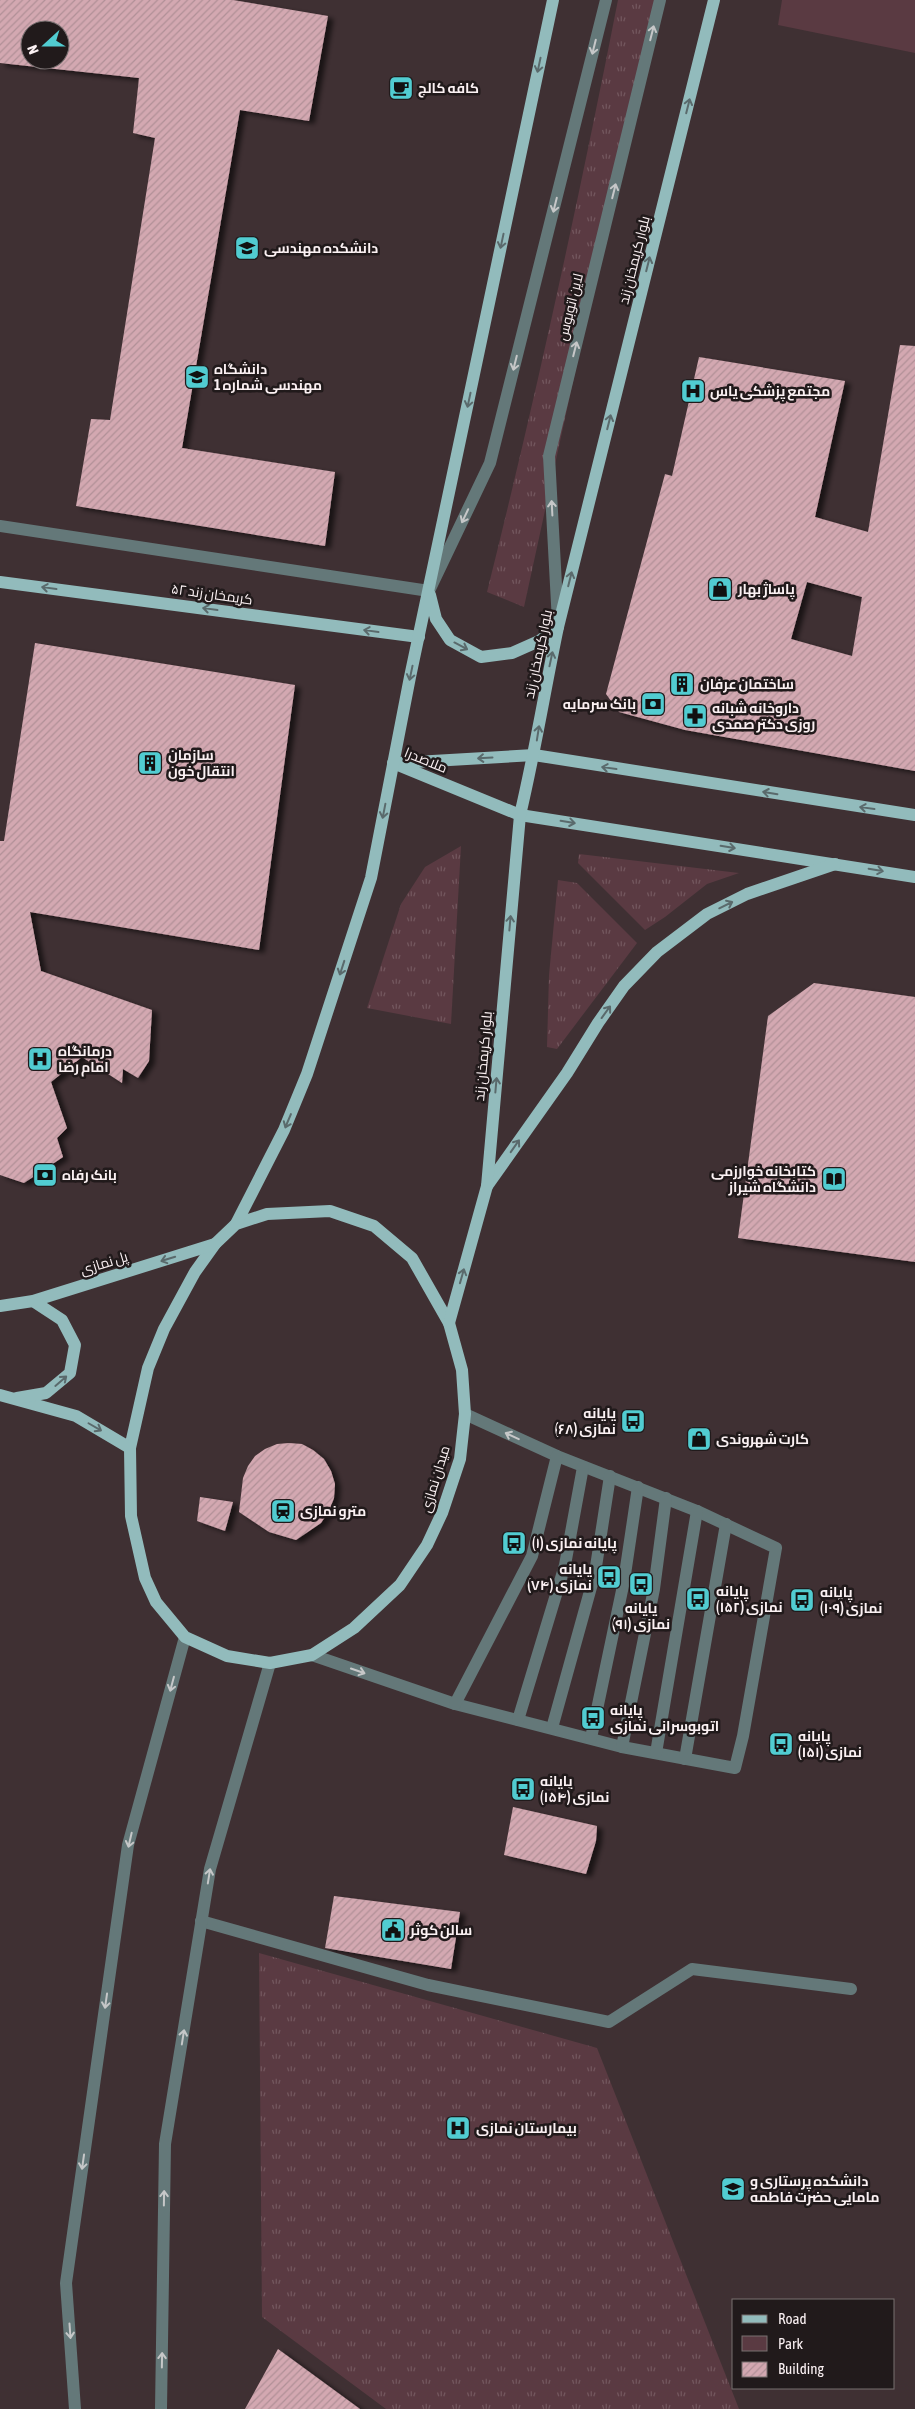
<svg xmlns="http://www.w3.org/2000/svg" width="915" height="2409" viewBox="0 0 915 2409" font-family="'Asap Condensed',Cairo,sans-serif">
<style>
.grass{fill:url(#grass-tufts)}
.park{fill:#5a3a42}
.building{fill:url(#building-hatch);fill-rule:evenodd;filter:url(#shadow)}
.lines{fill:none;stroke-linecap:round;stroke-linejoin:round}
.minor{stroke:#647879;stroke-width:12}
.major{stroke:#92bbbc;stroke-width:12}
.oneway{stroke:#c6c7c8}
.oneway2{stroke:#5a6a6c}
.labels{text-anchor:middle;stroke-width:5;stroke-linejoin:round;paint-order:stroke}
.poi-label{font-size:14px;font-weight:bold;fill:#fbf1f3;stroke:#211a1b;text-anchor:start}
.street-label{font-size:14px;fill:#fbf1f3;stroke:#211a1b}
</style>
<defs>
<pattern id="grass-tufts" width="24" height="20" patternUnits="userSpaceOnUse" patternTransform="scale(1.25)"><rect width="24" height="20" fill="#5a3a42"/><path d="M3 7l-1-3M5 7V3M7 7l1-3M15 17l-1-3M17 17v-4M19 17l1-3" fill="none" stroke="#73575e"/></pattern>
<pattern id="building-hatch" width="6" height="6" patternUnits="userSpaceOnUse" patternTransform="scale(1.25)"><rect width="6" height="6" fill="#d3a8b1"/><path d="M-1 1l2-2M0 6l6-6M5 7l2-2" fill="none" stroke="#b19097"/></pattern>
<filter id="shadow"><feDropShadow dx="5.5" dy="3" stdDeviation="2.5" flood-color="#0009"/></filter>
</defs>
<rect width="100%" height="100%" fill="#3f3033"/>
<g class="grass">
<path d="M618 0H656L524 607 487 592C536 396 579 199 618 0Z"/>
<path d="M461 846 451 1024 367 1008 401 904 425 867Z"/>
<path d="M579 854 739 873 707 884 665 917 645 930 578 863Z"/>
<path d="M558 880 577 883 637 943 557 1049 547 1047 549 975Z"/>
<path d="M259 1953 597 2048 739 2409H386L262 2317Z"/>
</g>
<path class="park" d="M782 0H915V53L778 25Z"/>
<g class="building">
<path d="M0 0H233L328 16 309 121 240 110 182 448 335 472 325 546 76 506 91 419 110 420 155 138 133 133 139 78 0 63ZM30 30H60V60H30Z"/>
<path d="M900 345 915 346V771L685 730 619 712 606 694 665 474 672 476 699 357 845 381 815 517 868 532ZM807 582 862 597 852 656 791 639Z"/>
<path d="M35 643 295 685 259 950 30 912 41 971 152 1010 149 1061 138 1078 123 1069 122 1083 82 1057 51 1082 67 1128 57 1138 63 1157 24 1183 0 1175V841H4Z"/>
<path d="M814 983 915 997V1262L738 1238 768 1016Z"/>
<path d="M289 1443 302 1444 313 1450 324 1459 331 1471 335 1484 334 1498 329 1511 321 1523 296 1540 269 1532 239 1512 243 1478 248 1466 255 1456 265 1449 277 1444Z"/>
<path d="M200 1497 233 1502 225 1531 197 1521Z"/>
<path d="M513 1807 597 1826 596 1841 586 1874 504 1855Z"/>
<path d="M334 1896 460 1912 451 1969 325 1948Z"/>
<path d="M278 2349 360 2409H245Z"/>
</g>
<g class="lines">
<g class="minor">
<path d="M0 526 429 591 490 463 606 0"/>
<path d="M558 622 549 456 660 0"/>
<path d="M312 1655 455 1704 622 1747 735 1768 743 1736 776 1548 697 1511 557 1456 465 1414"/>
<path d="M455 1704 532 1556 557 1456"/>
<path d="M518 1720 565 1565 583 1467"/>
<path d="M552 1728 595 1573 610 1476"/>
<path d="M591 1738 624 1581 638 1487"/>
<path d="M622 1747 654 1589 666 1498"/>
<path d="M656 1753 697 1511"/>
<path d="M685 1759 726 1524"/>
<path d="M201 1921 428 1985 609 2022 692 1969 851 1989"/>
<path d="M75 2409 66 2283 128 1845 185 1637"/>
<path d="M161 2409 165 2144 210 1869 270 1663"/>
</g>
<g class="major">
<path d="M0 582 419 637"/>
<path d="M430 595 436 619 450 640 481 657 512 653 539 641 558 627"/>
<path d="M393 763 520 815 915 877"/>
<path d="M398 763 534 755 915 815"/>
<path d="M487 1186 567 1073 598 1023 624 986 657 952 707 914 747 894 835 864"/>
<path d="M330 1211 374 1226 412 1258 449 1323 462 1370 465 1414 460 1459 442 1513 427 1545 400 1585 354 1628 312 1655 270 1663 227 1656 185 1637 156 1602 145 1578 131 1516 130 1448 148 1368 164 1329 195 1272 215 1244 236 1224 267 1214Z"/>
<path d="M236 1224 284 1130 307 1074 371 878 410 677 553 0"/>
<path d="M0 1306 33 1301 215 1244"/>
<path d="M449 1323 487 1186 520 815C535 752 545 689 558 627L714 0"/>
<path d="M0 1395 76 1416 130 1448"/>
<path d="M17 1398 46 1393 70 1373 75 1345 62 1320 33 1301"/>
</g>
</g>
<defs><path id="oneway-shaft" d="M-6 0H5M1.5-3L5.5 0L1.5 3" fill="none" stroke-width="1.6" stroke-linecap="round" stroke-linejoin="round" transform="scale(1.25)"/></defs>
<g class="oneway">
<use href="#oneway-shaft" transform="translate(652 33) rotate(-76)"/>
<use href="#oneway-shaft" transform="translate(594 47) rotate(104)"/>
<use href="#oneway-shaft" transform="translate(614 191) rotate(-76)"/>
<use href="#oneway-shaft" transform="translate(555 205) rotate(104)"/>
<use href="#oneway-shaft" transform="translate(575 349) rotate(-76)"/>
<use href="#oneway-shaft" transform="translate(515 363) rotate(104)"/>
<use href="#oneway-shaft" transform="translate(552 508) rotate(-93)"/>
<use href="#oneway-shaft" transform="translate(465 516) rotate(115)"/>
<use href="#oneway-shaft" transform="translate(512 1436) rotate(-155)"/>
<use href="#oneway-shaft" transform="translate(358 1671) rotate(19)"/>
<use href="#oneway-shaft" transform="translate(172 1684) rotate(105)"/>
<use href="#oneway-shaft" transform="translate(130 1840) rotate(103)"/>
<use href="#oneway-shaft" transform="translate(209 1876) rotate(-81)"/>
<use href="#oneway-shaft" transform="translate(106 2001) rotate(98)"/>
<use href="#oneway-shaft" transform="translate(183 2037) rotate(-81)"/>
<use href="#oneway-shaft" transform="translate(83 2162) rotate(98)"/>
<use href="#oneway-shaft" transform="translate(164 2198) rotate(-89)"/>
<use href="#oneway-shaft" transform="translate(70 2331) rotate(86)"/>
<use href="#oneway-shaft" transform="translate(162 2360) rotate(-89)"/>
</g>
<g class="oneway2">
<use href="#oneway-shaft" transform="translate(539 65) rotate(102)"/>
<use href="#oneway-shaft" transform="translate(688 106) rotate(-76)"/>
<use href="#oneway-shaft" transform="translate(502 241) rotate(102)"/>
<use href="#oneway-shaft" transform="translate(648 264) rotate(-76)"/>
<use href="#oneway-shaft" transform="translate(469 400) rotate(102)"/>
<use href="#oneway-shaft" transform="translate(609 422) rotate(-76)"/>
<use href="#oneway-shaft" transform="translate(570 579) rotate(-76)"/>
<use href="#oneway-shaft" transform="translate(49 588) rotate(-172)"/>
<use href="#oneway-shaft" transform="translate(210 609) rotate(-172)"/>
<use href="#oneway-shaft" transform="translate(371 631) rotate(-172)"/>
<use href="#oneway-shaft" transform="translate(461 646) rotate(28)"/>
<use href="#oneway-shaft" transform="translate(551 659) rotate(-78)"/>
<use href="#oneway-shaft" transform="translate(411 673) rotate(102)"/>
<use href="#oneway-shaft" transform="translate(538 733) rotate(-81)"/>
<use href="#oneway-shaft" transform="translate(485 758) rotate(177)"/>
<use href="#oneway-shaft" transform="translate(609 768) rotate(-172)"/>
<use href="#oneway-shaft" transform="translate(770 793) rotate(-171)"/>
<use href="#oneway-shaft" transform="translate(867 808) rotate(-172)"/>
<use href="#oneway-shaft" transform="translate(384 811) rotate(101)"/>
<use href="#oneway-shaft" transform="translate(568 822) rotate(9)"/>
<use href="#oneway-shaft" transform="translate(728 847) rotate(9)"/>
<use href="#oneway-shaft" transform="translate(876 870) rotate(10)"/>
<use href="#oneway-shaft" transform="translate(726 905) rotate(-26)"/>
<use href="#oneway-shaft" transform="translate(510 923) rotate(-85)"/>
<use href="#oneway-shaft" transform="translate(342 968) rotate(108)"/>
<use href="#oneway-shaft" transform="translate(606 1012) rotate(-54)"/>
<use href="#oneway-shaft" transform="translate(496 1085) rotate(-85)"/>
<use href="#oneway-shaft" transform="translate(288 1121) rotate(113)"/>
<use href="#oneway-shaft" transform="translate(515 1146) rotate(-55)"/>
<use href="#oneway-shaft" transform="translate(168 1259) rotate(163)"/>
<use href="#oneway-shaft" transform="translate(462 1276) rotate(-74)"/>
<use href="#oneway-shaft" transform="translate(61 1381) rotate(-41)"/>
<use href="#oneway-shaft" transform="translate(95 1427) rotate(30)"/>
</g>
<defs>
<symbol id="cafe-square" viewBox="-11 -11 22 22"><rect x="-9" y="-9" width="18" height="18" rx="4" fill="#51ccd1" stroke="#211a1b"/><path d="M-5.5-4.5H6V0H3Q3 3.5 0 3.5H-2.5Q-5.5 3.5-5.5 0ZM3-3.2v2h1.7v-2ZM-6 4.5H4V6H-6Z" fill="#111"/></symbol>
<symbol id="university-square" viewBox="-11 -11 22 22"><rect x="-9" y="-9" width="18" height="18" rx="4" fill="#51ccd1" stroke="#211a1b"/><path d="M0-5L7-2L0 1L-7-2ZM-4 1L0 2.5L4 1V4Q0 6-4 4Z" fill="#111"/></symbol>
<symbol id="hospital-square" viewBox="-11 -11 22 22"><rect x="-9" y="-9" width="18" height="18" rx="4" fill="#51ccd1" stroke="#211a1b"/><path d="M-5-5h3v3.5h4V-5h3V5h-3V1.5h-4V5h-3Z" fill="#111"/></symbol>
<symbol id="shop-square" viewBox="-11 -11 22 22"><rect x="-9" y="-9" width="18" height="18" rx="4" fill="#51ccd1" stroke="#211a1b"/><path d="M-5-2.5h2.3a2.7 3.5 0 0 1 5.4 0H5L5.5 6h-11ZM-1.5-2.5h3a1.5 2.3 0 0 0-3 0Z" fill="#111"/></symbol>
<symbol id="building-square" viewBox="-11 -11 22 22"><rect x="-9" y="-9" width="18" height="18" rx="4" fill="#51ccd1" stroke="#211a1b"/><path d="M-4-6H4V6H1V3H-1V6H-4ZM-2.5-4.3h1.7v1.8h-1.7ZM.8-4.3h1.7v1.8H.8ZM-2.5-1h1.7V.8h-1.7ZM.8-1h1.7V.8H.8Z" fill="#111"/></symbol>
<symbol id="bank-square" viewBox="-11 -11 22 22"><rect x="-9" y="-9" width="18" height="18" rx="4" fill="#51ccd1" stroke="#211a1b"/><path d="M-6-4H6V4H-6ZM0-2.3a2.3 2.3 0 1 0 0 4.6a2.3 2.3 0 1 0 0-4.6Z" fill="#111"/></symbol>
<symbol id="pharmacy-square" viewBox="-11 -11 22 22"><rect x="-9" y="-9" width="18" height="18" rx="4" fill="#51ccd1" stroke="#211a1b"/><path d="M-2-6h4v4h4v4h-4v4h-4v-4h-4v-4h4Z" fill="#111"/></symbol>
<symbol id="library-square" viewBox="-11 -11 22 22"><rect x="-9" y="-9" width="18" height="18" rx="4" fill="#51ccd1" stroke="#211a1b"/><path d="M-6-4Q-3-5.5-.7-3.5V5Q-3 3-6 4ZM6-4Q3-5.5 .7-3.5V5Q3 3 6 4Z" fill="#111"/></symbol>
<symbol id="bus-square" viewBox="-11 -11 22 22"><rect x="-9" y="-9" width="18" height="18" rx="4" fill="#51ccd1" stroke="#211a1b"/><path d="M-5-6H5V4H4V6H2V4H-2V6H-4V4H-5ZM-3.5-4V0h7V-4ZM-3.5 1.2v1.5H-2V1.2ZM2 1.2v1.5H3.5V1.2Z" fill="#111"/></symbol>
<symbol id="station-square" viewBox="-11 -11 22 22"><rect x="-9" y="-9" width="18" height="18" rx="4" fill="#51ccd1" stroke="#211a1b"/><path d="M-3-6H3Q5-6 5-4V2Q5 4 3 4L4.5 6H3L1.5 4h-3L-3 6H-4.5L-3 4Q-5 4-5 2V-4Q-5-6-3-6ZM-3.5-4v3h7v-3ZM-3.5 1v1.5H-2V1ZM2 1v1.5H3.5V1Z" fill="#111"/></symbol>
<symbol id="civic-square" viewBox="-11 -11 22 22"><rect x="-9" y="-9" width="18" height="18" rx="4" fill="#51ccd1" stroke="#211a1b"/><path d="M-.6-6.5H3V-4.5H.6V-3L4-1V1h2V6H-6V1h2V-1L-.6-3ZM-1.2 2.5V6h2.4V2.5Z" fill="#111"/></symbol>
</defs>
<g fill-rule="evenodd">
<use href="#cafe-square" x="387" y="74" width="28" height="28"/>
<use href="#university-square" x="233" y="234" width="28" height="28"/>
<use href="#university-square" x="183" y="363" width="28" height="28"/>
<use href="#hospital-square" x="679" y="377" width="28" height="28"/>
<use href="#shop-square" x="706" y="575" width="28" height="28"/>
<use href="#building-square" x="668" y="670" width="28" height="28"/>
<use href="#bank-square" x="639" y="690" width="28" height="28"/>
<use href="#pharmacy-square" x="681" y="702" width="28" height="28"/>
<use href="#building-square" x="136" y="749" width="28" height="28"/>
<use href="#hospital-square" x="26" y="1045" width="28" height="28"/>
<use href="#bank-square" x="31" y="1161" width="28" height="28"/>
<use href="#library-square" x="820" y="1165" width="28" height="28"/>
<use href="#bus-square" x="619" y="1407" width="28" height="28"/>
<use href="#shop-square" x="685" y="1425" width="28" height="28"/>
<use href="#station-square" x="269" y="1497" width="28" height="28"/>
<use href="#bus-square" x="500" y="1529" width="28" height="28"/>
<use href="#bus-square" x="595" y="1563" width="28" height="28"/>
<use href="#bus-square" x="627" y="1570" width="28" height="28"/>
<use href="#bus-square" x="684" y="1585" width="28" height="28"/>
<use href="#bus-square" x="788" y="1586" width="28" height="28"/>
<use href="#bus-square" x="579" y="1704" width="28" height="28"/>
<use href="#bus-square" x="767" y="1730" width="28" height="28"/>
<use href="#bus-square" x="509" y="1775" width="28" height="28"/>
<use href="#civic-square" x="379" y="1916" width="28" height="28"/>
<use href="#hospital-square" x="444" y="2114" width="28" height="28"/>
<use href="#university-square" x="719" y="2175" width="28" height="28"/>
</g>
<g class="labels">
<g class="poi-label">
<text x="418" y="93">کافه کالج</text>
<text x="264" y="253">دانشکده مهندسی</text>
<text x="214" y="374">دانشگاه<tspan x="214" dy="16">مهندسی شماره 1</tspan></text>
<text x="710" y="396">مجتمع پزشکی یاس</text>
<text x="738" y="594">پاساژ بهار</text>
<text x="700" y="689">ساختمان عرفان</text>
<text x="636" y="709" text-anchor="end">بانک سرمایه</text>
<text x="712" y="713">داروخانه شبانه<tspan x="712" dy="16">روزی دکتر صمدی</tspan></text>
<text x="168" y="760">سازمان<tspan x="168" dy="16">انتقال خون</tspan></text>
<text x="58" y="1056">درمانگاه<tspan x="58" dy="16">امام رضا</tspan></text>
<text x="816" y="1176" text-anchor="end">کتابخانه خوارزمی<tspan x="816" dy="16">دانشگاه شیراز</tspan></text>
<text x="62" y="1180">بانک رفاه</text>
<text x="616" y="1418" text-anchor="end">پایانه<tspan x="616" dy="16">نمازی (۶۸)</tspan></text>
<text x="716" y="1444">کارت شهروندی</text>
<text x="300" y="1516">مترو نمازی</text>
<text x="532" y="1548">پایانه نمازی (۱)</text>
<text x="592" y="1574" text-anchor="end">پایانه<tspan x="592" dy="16">نمازی (۷۴)</tspan></text>
<text x="716" y="1596">پایانه<tspan x="716" dy="16">نمازی (۱۵۲)</tspan></text>
<text x="820" y="1597">پایانه<tspan x="820" dy="16">نمازی (۱۰۹)</tspan></text>
<text x="641" y="1613" text-anchor="middle">پایانه<tspan x="641" dy="16">نمازی (۹۱)</tspan></text>
<text x="610" y="1715">پایانه<tspan x="610" dy="16">اتوبوسرانی نمازی</tspan></text>
<text x="798" y="1741">پایانه<tspan x="798" dy="16">نمازی (۱۵۱)</tspan></text>
<text x="540" y="1786">پایانه<tspan x="540" dy="16">نمازی (۱۵۴)</tspan></text>
<text x="410" y="1935">سالن کوثر</text>
<text x="476" y="2133">بیمارستان نمازی</text>
<text x="750" y="2186">دانشکده پرستاری و<tspan x="750" dy="16">مامایی حضرت فاطمه</tspan></text>
</g>
<g class="street-label">
<text transform="translate(634 260) rotate(-76)" y="5">بلوار کریمخان زند</text>
<text transform="translate(570 307) rotate(-76)" y="5">لاین اتوبوس</text>
<text transform="translate(212 594) rotate(8)" y="5">کریمخان زند ۵۲</text>
<text transform="translate(538 654) rotate(-78)" y="5">بلوار کریمخان زند</text>
<text transform="translate(426 760) rotate(22)" y="5">ملاصدرا</text>
<text transform="translate(483 1056) rotate(-85)" y="5">بلوار کریمخان زند</text>
<text transform="translate(104 1263) rotate(-17)" y="5">پل نمازی</text>
<text transform="translate(435 1479) rotate(-73)" y="5">میدان نمازی</text>
</g>
</g>
<rect x="732" y="2299" width="162" height="90" fill="#211a1b" stroke="#787071"/>
<rect x="742" y="2315" width="25" height="8" fill="#92bbbc" stroke="#787071"/>
<text x="778" y="2324" font-size="15" fill="#fbf1f3">Road</text>
<rect x="742" y="2336" width="25" height="15" fill="#5a3a42" stroke="#787071"/>
<text x="778" y="2349" font-size="15" fill="#fbf1f3">Park</text>
<rect x="742" y="2362" width="25" height="15" fill="url(#building-hatch)" stroke="#787071"/>
<text x="778" y="2374" font-size="15" fill="#fbf1f3">Building</text>
<g transform="translate(45 45) rotate(249)"><circle r="24" fill="#211a1b" stroke="#787071"/>
<path d="M0-4L9 19L0 12L-9 19Z" fill="#51ccd1"/>
<text y="-8" font-size="14" font-weight="bold" text-anchor="middle" fill="#fbf1f3">N</text>
</g>
</svg>
